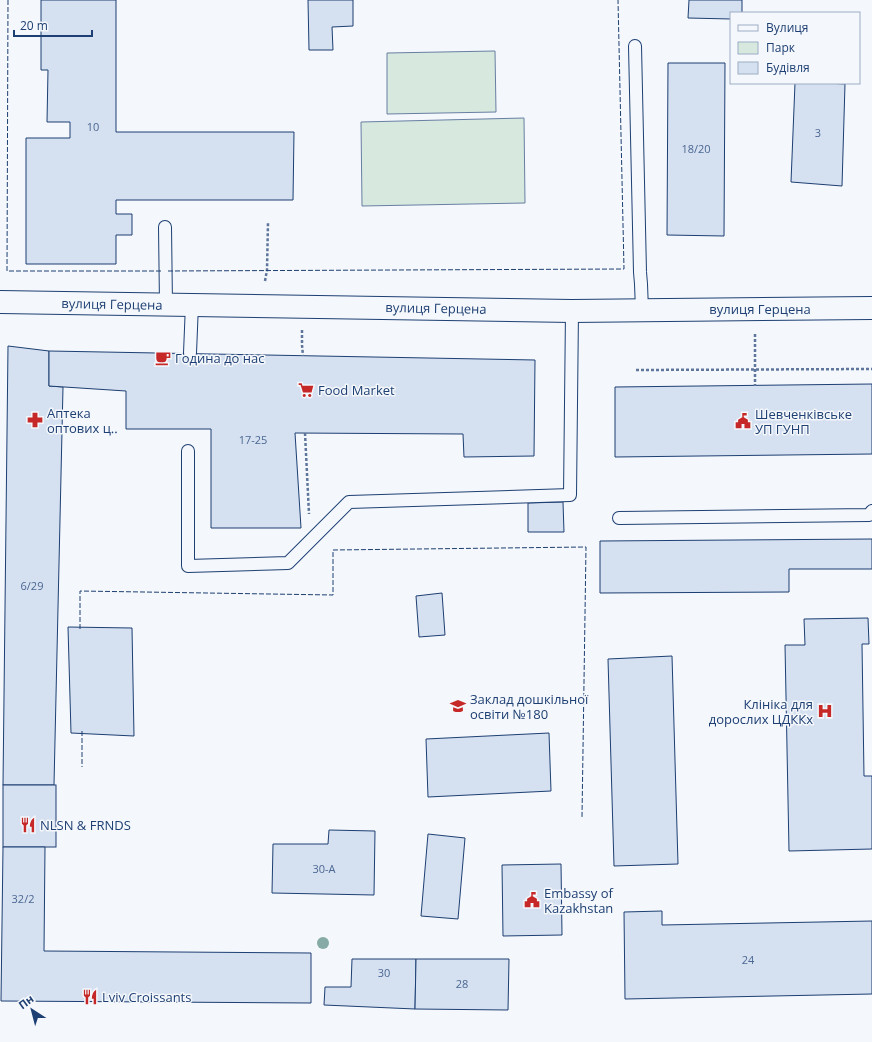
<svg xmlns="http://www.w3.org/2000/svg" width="872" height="1042" viewBox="0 0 872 1042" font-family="'Open Sans',sans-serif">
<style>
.green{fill:#d7e8df;stroke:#687fa3}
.building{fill:#d5e0f0;stroke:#1d3f73}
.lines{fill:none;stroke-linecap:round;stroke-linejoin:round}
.lane-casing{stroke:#1d3f73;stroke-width:14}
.street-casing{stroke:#1d3f73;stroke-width:24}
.path{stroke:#5e769c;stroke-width:2.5;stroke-dasharray:3 2;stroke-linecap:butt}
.lane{stroke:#f4f7fb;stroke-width:12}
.street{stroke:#f4f7fb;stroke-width:22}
.fence{stroke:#1d3f73;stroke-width:1;stroke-dasharray:5 2;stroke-linecap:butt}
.tree{fill:#86aba6}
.labels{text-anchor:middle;stroke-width:3;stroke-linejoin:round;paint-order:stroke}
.number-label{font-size:11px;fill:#4b6792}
.street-label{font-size:13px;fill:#1d3f73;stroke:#f4f7fb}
.poi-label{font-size:13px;fill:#1d3f73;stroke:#f4f7fb;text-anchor:start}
</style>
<rect width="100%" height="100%" fill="#f4f7fb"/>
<g class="green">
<path d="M495 51 496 112 387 114V53Z"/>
<path d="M524 118 525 203 362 206 361 122Z"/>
</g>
<g class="building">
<path d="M41 0H116V132H294L293 200H116V214H132V235H116V264H26V138H70V122H47L48 70H41Z"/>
<path d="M308 0H353V26L332 27 333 50H309Z"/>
<path d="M689 0H742V13H731V19L688 18Z"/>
<path d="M668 63H725L724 236 667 235Z"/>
<path d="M795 83H827L845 84 842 186 791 182Z"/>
<path d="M8 346 49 351V386L63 387 54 785H3Z"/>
<path d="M49 351 535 360 534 456 464 457 463 434 295 433 301 528H211V429H126V391L49 386Z"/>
<path d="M872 384V454L615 457V387Z"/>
<path d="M563 502 564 532H528V503Z"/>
<path d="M872 539V569H789V592L600 593V541Z"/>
<path d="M442 593 445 635 419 637 416 596Z"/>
<path d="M868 618 869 644H862L864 776H872V849L789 851 785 645H805L804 619Z"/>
<path d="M68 627 132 628 134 736 71 733Z"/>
<path d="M672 656 678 864 614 866 608 659Z"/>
<path d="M549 733 551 791 428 797 426 739Z"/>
<rect x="3" y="785" width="53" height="62"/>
<path d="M329 830 375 831 374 895 272 893 273 844H328Z"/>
<path d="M428 834 465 838 458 919 421 916Z"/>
<path d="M3 847H45L44 951 311 953V1003L1 1001Z"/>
<path d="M561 864 562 935 503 936 502 865Z"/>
<path d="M662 911V925L872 921V994L625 999 624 912Z"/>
<path d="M352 959H416L415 1009 324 1005 325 987H351Z"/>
<path d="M416 959H509L508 1010 415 1009Z"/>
</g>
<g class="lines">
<defs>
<g id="lane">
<path d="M635 46 640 272 641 284 642 310"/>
<path d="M165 227 166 305"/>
<path d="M190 353 192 304"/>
<path d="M188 451V566L288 563 349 502 570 495 572 311"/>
<path d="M619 518 869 515 872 511"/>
</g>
<path id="street" d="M0 302 572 311 872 308"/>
</defs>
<use href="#lane" class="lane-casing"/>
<use href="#street" class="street-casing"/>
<g class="path">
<path d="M265 281 267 270 268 222"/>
<path d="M302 330V345L303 356"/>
<path d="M755 334V386"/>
<path d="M636 370 872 369"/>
<path d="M305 433 309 514"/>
</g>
<use href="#lane" class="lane"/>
<use href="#street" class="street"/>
<g class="fence">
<path d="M8 0 7 271H162"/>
<path d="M168 271 624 269 618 0"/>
<path d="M80 629V591L333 595V550L586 547 582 817"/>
<path d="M82 731V767"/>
</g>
</g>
<circle class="tree" cx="323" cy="943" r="6"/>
<defs>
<symbol id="cafe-bare" viewBox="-9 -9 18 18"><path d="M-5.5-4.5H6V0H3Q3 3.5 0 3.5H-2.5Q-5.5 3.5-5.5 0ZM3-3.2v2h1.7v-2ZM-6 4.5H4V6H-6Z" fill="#c62828" stroke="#f4f7fb" stroke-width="2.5" paint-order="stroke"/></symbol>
<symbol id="supermarket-bare" viewBox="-9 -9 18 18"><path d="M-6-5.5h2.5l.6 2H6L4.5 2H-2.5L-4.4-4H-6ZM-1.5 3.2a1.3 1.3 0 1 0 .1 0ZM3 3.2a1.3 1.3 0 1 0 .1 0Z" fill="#c62828" stroke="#f4f7fb" stroke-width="2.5" paint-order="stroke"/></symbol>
<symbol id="pharmacy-bare" viewBox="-9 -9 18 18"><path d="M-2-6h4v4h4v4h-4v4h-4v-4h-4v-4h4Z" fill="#c62828" stroke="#f4f7fb" stroke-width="2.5" paint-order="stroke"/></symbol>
<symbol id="civic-bare" viewBox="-9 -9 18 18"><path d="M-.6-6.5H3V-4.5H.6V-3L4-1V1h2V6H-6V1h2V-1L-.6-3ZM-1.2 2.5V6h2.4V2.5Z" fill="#c62828" stroke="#f4f7fb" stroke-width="2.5" paint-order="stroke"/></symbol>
<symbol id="school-bare" viewBox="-9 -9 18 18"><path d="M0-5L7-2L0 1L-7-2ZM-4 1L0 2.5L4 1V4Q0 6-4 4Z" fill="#c62828" stroke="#f4f7fb" stroke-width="2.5" paint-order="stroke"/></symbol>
<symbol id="hospital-bare" viewBox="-9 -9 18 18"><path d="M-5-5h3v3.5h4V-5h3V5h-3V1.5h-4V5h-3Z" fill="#c62828" stroke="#f4f7fb" stroke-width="2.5" paint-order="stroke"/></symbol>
<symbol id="restaurant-bare" viewBox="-9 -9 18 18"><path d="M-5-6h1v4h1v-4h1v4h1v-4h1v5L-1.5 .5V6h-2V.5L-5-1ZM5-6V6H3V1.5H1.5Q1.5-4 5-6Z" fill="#c62828" stroke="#f4f7fb" stroke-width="2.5" paint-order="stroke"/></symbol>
</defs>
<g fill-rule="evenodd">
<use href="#cafe-bare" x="152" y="347" width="22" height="22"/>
<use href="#supermarket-bare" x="295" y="379" width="22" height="22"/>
<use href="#pharmacy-bare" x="24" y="409" width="22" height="22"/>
<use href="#civic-bare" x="732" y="410" width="22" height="22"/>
<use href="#school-bare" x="447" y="695" width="22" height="22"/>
<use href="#hospital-bare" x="814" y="700" width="22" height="22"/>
<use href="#restaurant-bare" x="17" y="814" width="22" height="22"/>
<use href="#civic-bare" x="521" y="889" width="22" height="22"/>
<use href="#restaurant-bare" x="79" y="986" width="22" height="22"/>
</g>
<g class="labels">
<g class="number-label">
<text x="93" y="131">10</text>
<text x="818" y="137">3</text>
<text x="696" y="153">18/20</text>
<text x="253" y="444">17-25</text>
<text x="32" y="590">6/29</text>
<text x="324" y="873">30-А</text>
<text x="23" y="903">32/2</text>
<text x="748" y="964">24</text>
<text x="384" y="977">30</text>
<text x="462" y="988">28</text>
</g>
<g class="street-label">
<text transform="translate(112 304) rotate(1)" y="5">вулиця Герцена</text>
<text transform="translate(436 308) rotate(1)" y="5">вулиця Герцена</text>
<text x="760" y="314">вулиця Герцена</text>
</g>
<g class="poi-label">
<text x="175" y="363">Година до нас</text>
<text x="318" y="395">Food Market</text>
<text x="47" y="418">Аптека<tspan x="47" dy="15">оптових ц‥</tspan></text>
<text x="755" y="419">Шевченківське<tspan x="755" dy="15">УП ГУНП</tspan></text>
<text x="470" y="704">Заклад дошкільної<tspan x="470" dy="15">освіти №180</tspan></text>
<text x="813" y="709" text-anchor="end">Клініка для<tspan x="813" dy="15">дорослих ЦДККх</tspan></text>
<text x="40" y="830">NLSN &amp; FRNDS</text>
<text x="544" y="898">Embassy of<tspan x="544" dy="15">Kazakhstan</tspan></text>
<text x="102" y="1002">Lviv Croissants</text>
</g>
</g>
<rect x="730" y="12" width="130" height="72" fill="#f4f7fb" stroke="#9eadc5"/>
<rect x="738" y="25" width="20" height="6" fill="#f4f7fb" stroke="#9eadc5"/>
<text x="766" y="32" font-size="12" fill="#1d3f73">Вулиця</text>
<rect x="738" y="42" width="20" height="12" fill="#d7e8df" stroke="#9eadc5"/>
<text x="766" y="52" font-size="12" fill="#1d3f73">Парк</text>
<rect x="738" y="62" width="20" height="12" fill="#d5e0f0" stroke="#9eadc5"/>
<text x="766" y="72" font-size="12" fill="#1d3f73">Будівля</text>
<g transform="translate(32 1010) rotate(324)" stroke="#f4f7fb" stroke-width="3" paint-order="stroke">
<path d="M0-3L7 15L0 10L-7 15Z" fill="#1d3f73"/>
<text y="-6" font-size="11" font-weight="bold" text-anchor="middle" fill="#1d3f73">Пн</text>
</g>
<path d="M14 30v6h78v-6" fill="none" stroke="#1d3f73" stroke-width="2"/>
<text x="20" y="30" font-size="12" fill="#1d3f73" stroke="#f4f7fb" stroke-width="3" paint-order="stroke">20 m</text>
</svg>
